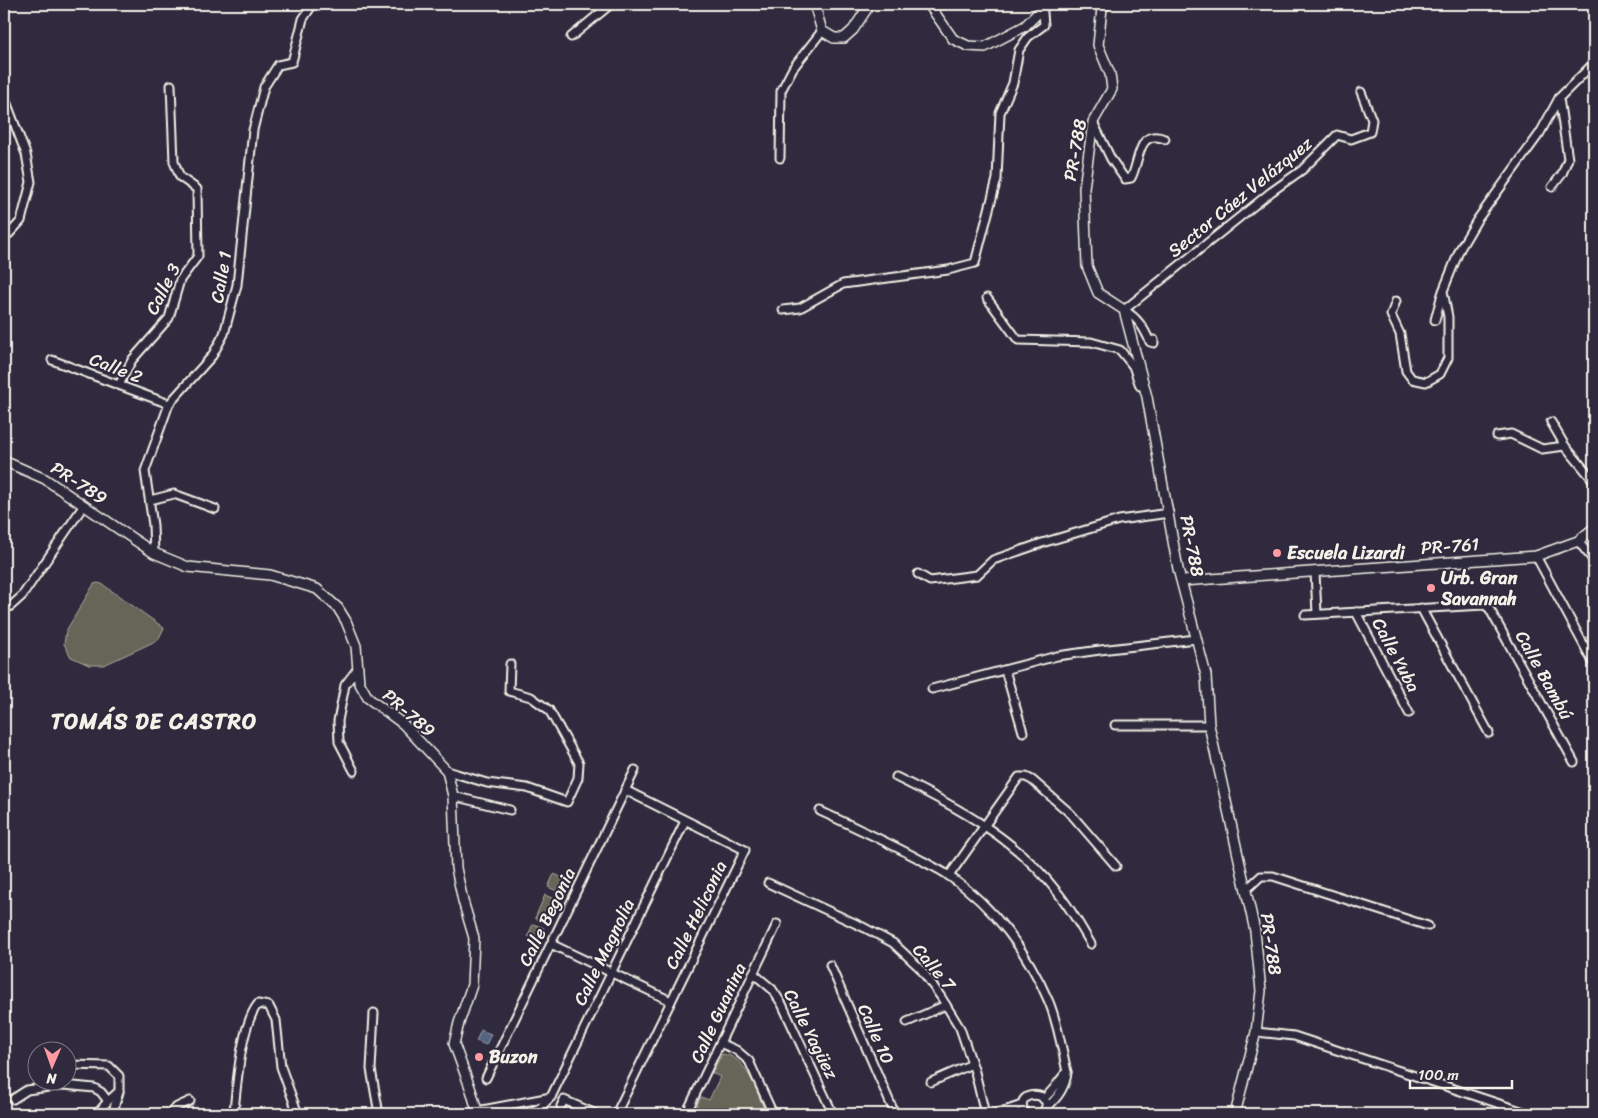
<svg xmlns="http://www.w3.org/2000/svg" width="1598" height="1118" viewBox="0 0 1598 1118" font-family="Sriracha,sans-serif">
<style>
.green{fill:#656658;stroke:#acaca0}
.water{fill:#576480;stroke:#969caa}
.lines{fill:none;stroke-linecap:round;stroke-linejoin:round}
.minor-casing{stroke:#f4f1e8;stroke-width:11}
.tertiary-casing{stroke:#f4f1e8;stroke-width:12}
.minor{stroke:#2f2a3d;stroke-width:7}
.tertiary{stroke:#2f2a3d;stroke-width:9}
.poi-dot{fill:#ff9aa2;stroke:#2f2a3d;stroke-width:2}
.labels{text-anchor:middle;stroke-width:4;stroke-linejoin:round;paint-order:stroke}
.street-label{font-size:18px;fill:#f4f1e8;stroke:#2f2a3d}
.poi-label{font-size:18px;font-weight:bold;fill:#f4f1e8;stroke:#2f2a3d;text-anchor:start}
.district-label{font-size:22px;font-weight:bold;letter-spacing:1px;fill:#f4f1e8;stroke:#2f2a3d}
</style>
<rect width="100%" height="100%" fill="#2f2a3d"/>
<filter id="ink" filterUnits="userSpaceOnUse"><feTurbulence type="fractalNoise" baseFrequency=".02" numOctaves="2"/><feDisplacementMap in="SourceGraphic" scale="10" xChannelSelector="R" yChannelSelector="G"/><feConvolveMatrix kernelMatrix="1 2 1 2 8 2 1 2 1" color-interpolation-filters="sRGB"/></filter>
<g filter="url(#ink)">
<g class="green">
<path d="M98 583 102 584 164 628 158 640 104 665H89L71 657 64 644 66 631 94 584Z"/>
<path d="M554 874 567 880 561 893 548 887Z"/>
<path d="M545 895 556 900 545 923 535 918Z"/>
<path d="M533 924 544 928 539 940 528 936Z"/>
<path d="M722 1054C747 1055 758 1095 766 1114H693L701 1097 709 1100 720 1077 712 1073Z"/>
</g>
<path class="water" d="M481 1030 491 1034 486 1045 476 1041Z"/>
<g class="lines">
<defs>
<g id="minor">
<path d="M1102 8 1108 4"/>
<path d="M571 37 611 4"/>
<path d="M4 96 26 154 31 182 21 221 9 234 4 236"/>
<path d="M1093 122 1111 159 1125 179 1131 178C1140 162 1137 128 1165 139"/>
<path d="M780 158 781 91 793 68 822 31"/>
<path d="M1552 187 1562 174 1568 159 1559 98"/>
<path d="M987 298 1018 340 1091 342 1120 350 1133 366 1140 386"/>
<path d="M1396 301 1391 315 1400 334 1406 371 1412 379 1426 382 1440 374 1448 358V317L1443 291 1460 249 1477 220 1540 133 1559 98 1594 63"/>
<path d="M783 310 800 308 843 284 948 270 975 263 997 179 1000 113 1013 83 1019 50 1028 37 1044 25 1043 13 1041 11"/>
<path d="M1435 320 1442 294"/>
<path d="M1154 340V343L1150 342C1144 328 1138 318 1124 310L1271 192 1302 170 1337 135 1351 139 1370 132 1372 120 1361 92"/>
<path d="M52 360 169 404"/>
<path d="M119 385 132 360 169 318 180 280 198 256 197 189 180 177 174 162 171 85"/>
<path d="M1551 422 1565 446 1594 481"/>
<path d="M1497 436 1511 434 1542 449 1565 446"/>
<path d="M150 500 174 494 215 509"/>
<path d="M1578 541 1594 561"/>
<path d="M154 553 153 525 145 471 169 404 212 356 224 334 237 285 253 130 264 87 278 65 292 62 303 19 313 4"/>
<path d="M1536 556 1594 664"/>
<path d="M1315 572 1317 614"/>
<path d="M918 574 930 581 977 575 993 560 1042 543 1119 520 1169 513"/>
<path d="M1421 608 1489 733"/>
<path d="M4 610 12 605 22 596 84 505"/>
<path d="M1356 612 1409 713"/>
<path d="M1305 615 1484 605 1489 608 1574 762"/>
<path d="M1005 670 1023 732"/>
<path d="M932 689 1057 656 1100 650 1196 639"/>
<path d="M1115 725H1209"/>
<path d="M354 771 339 742 338 721 345 685 358 668"/>
<path d="M447 771 487 783 527 788 567 802 578 778 579 763 549 710 531 697 509 691 510 664"/>
<path d="M896 777C957 807 1016 838 1058 893 1071 909 1081 927 1091 944"/>
<path d="M453 796 510 810"/>
<path d="M820 811C855 827 889 843 923 861 931 866 941 870 949 876 994 906 1028 953 1049 1002 1058 1024 1062 1049 1067 1072"/>
<path d="M949 876 1019 777H1026L1032 780 1071 814 1116 866"/>
<path d="M768 883 865 928 893 943 920 968 941 997 960 1028 975 1072 985 1114"/>
<path d="M1246 890 1261 876H1273L1428 926"/>
<path d="M551 944 671 1001"/>
<path d="M830 965 895 1114"/>
<path d="M753 973 772 989 782 1004 833 1114"/>
<path d="M374 1013 371 1069 379 1114"/>
<path d="M907 1022 946 1005"/>
<path d="M1256 1032 1294 1036 1530 1114"/>
<path d="M720 1043 736 1050 749 1061 773 1114"/>
<path d="M68 1065 109 1066 119 1076V1091L108 1101 97 1114"/>
<path d="M486 1078 635 770"/>
<path d="M931 1082 972 1064"/>
<path d="M13 1099 27 1090 64 1085 94 1088 101 1092 108 1101"/>
<path d="M1043 1099C1054 1091 1058 1081 1067 1072 1066 1088 1057 1099 1045 1109"/>
<path d="M561 1106 564 1100 596 1114"/>
<path d="M477 1111 551 1097"/>
<path d="M112 1114 119 1092"/>
<path d="M169 1114 177 1107 190 1101"/>
<path d="M231 1114 234 1111C237 1083 241 1025 258 1004L269 1006 276 1020 281 1067 298 1114"/>
<path d="M525 1114 540 1108 551 1097 685 821"/>
<path d="M616 1114 745 850 625 790"/>
<path d="M686 1114 777 924"/>
<path d="M995 1114 1022 1105"/>
<path d="M1026 1114C1008 1089 1061 1089 1042 1114"/>
</g>
<g id="tertiary">
<path d="M817 4 816 10 822 31 834 38H844L853 30 870 4"/>
<path d="M926 4 930 6 953 39 968 46 985 47 1025 26 1047 4"/>
<path d="M1100 4 1102 8 1098 45 1110 74 1112 89 1093 122 1084 188 1087 266 1098 293 1124 310 1147 397 1178 569 1206 675 1209 725 1255 931 1261 991 1256 1032 1235 1114"/>
<path d="M4 461 45 479 154 553 188 567 270 575 317 589 338 608 346 621 356 646 359 682 368 698 403 724 447 771 453 796 456 868 463 901 474 938 472 985 459 1023 454 1044 471 1090 478 1114"/>
<path d="M1182 581 1536 556 1578 541 1594 528"/>
</g>
</defs>
<use href="#minor" class="minor-casing"/>
<use href="#tertiary" class="tertiary-casing"/>
<use href="#minor" class="minor"/>
<use href="#tertiary" class="tertiary"/>
</g>
</g>
<g class="poi-dot">
<circle cx="1277" cy="553" r="5"/>
<circle cx="1431" cy="588" r="5"/>
<circle cx="479" cy="1057" r="5"/>
</g>
<g class="labels">
<g class="street-label">
<text transform="translate(1075 150) rotate(-80)" y="6">PR-788</text>
<text transform="translate(1240 197) rotate(-39)" y="6">Sector Cáez Velázquez</text>
<text transform="translate(221 277) rotate(-80)" y="6">Calle 1</text>
<text transform="translate(163 289) rotate(-63)" y="6">Calle 3</text>
<text transform="translate(116 368) rotate(21)" y="6">Calle 2</text>
<text transform="translate(79 483) rotate(33)" y="6">PR-789</text>
<text transform="translate(1192 546) rotate(79)" y="6">PR-788</text>
<text transform="translate(1450 546) rotate(-4)" y="6">PR-761</text>
<text transform="translate(1396 655) rotate(62)" y="6">Calle Yuba</text>
<text transform="translate(1544 675) rotate(61)" y="6">Calle Bambú</text>
<text transform="translate(409 713) rotate(41)" y="6">PR-789</text>
<text transform="translate(696 915) rotate(-64)" y="6">Calle Heliconia</text>
<text transform="translate(547 917) rotate(-64)" y="6">Calle Begonia</text>
<text transform="translate(1271 944) rotate(82)" y="6">PR-788</text>
<text transform="translate(604 952) rotate(-64)" y="6">Calle Magnolia</text>
<text transform="translate(934 967) rotate(50)" y="6">Calle 7</text>
<text transform="translate(718 1013) rotate(-65)" y="6">Calle Guanina</text>
<text transform="translate(811 1034) rotate(63)" y="6">Calle Yagüez</text>
<text transform="translate(876 1034) rotate(66)" y="6">Calle 10</text>
</g>
<g class="poi-label">
<text x="1287" y="559">Escuela Lizardi</text>
<text x="1441" y="584">Urb. Gran<tspan x="1441" dy="21">Savannah</tspan></text>
<text x="489" y="1063">Buzon</text>
</g>
<g class="district-label">
<text x="154" y="729">TOMÁS DE CASTRO</text>
</g>
</g>
<rect width="1598" height="1118" fill="none" stroke="#2f2a3d" stroke-width="20"/>
<rect x="10" y="10" width="1578" height="1098" fill="none" stroke="#f4f1e8" stroke-width="2" filter="url(#ink)"/>
<g transform="translate(52 1066) rotate(182)"><circle r="24" fill="#2f2a3d" stroke="#7e7a81"/>
<path d="M0-4L9 19L0 12L-9 19Z" fill="#ff9aa2"/>
<text y="-8" font-size="14" font-weight="bold" text-anchor="middle" fill="#f4f1e8">N</text>
</g>
<path d="M1410 1080v8h102v-8" fill="none" stroke="#f4f1e8" stroke-width="2.5"/>
<text x="1418" y="1080" font-size="15" fill="#f4f1e8" stroke="#2f2a3d" stroke-width="4" paint-order="stroke">100 m</text>
</svg>
